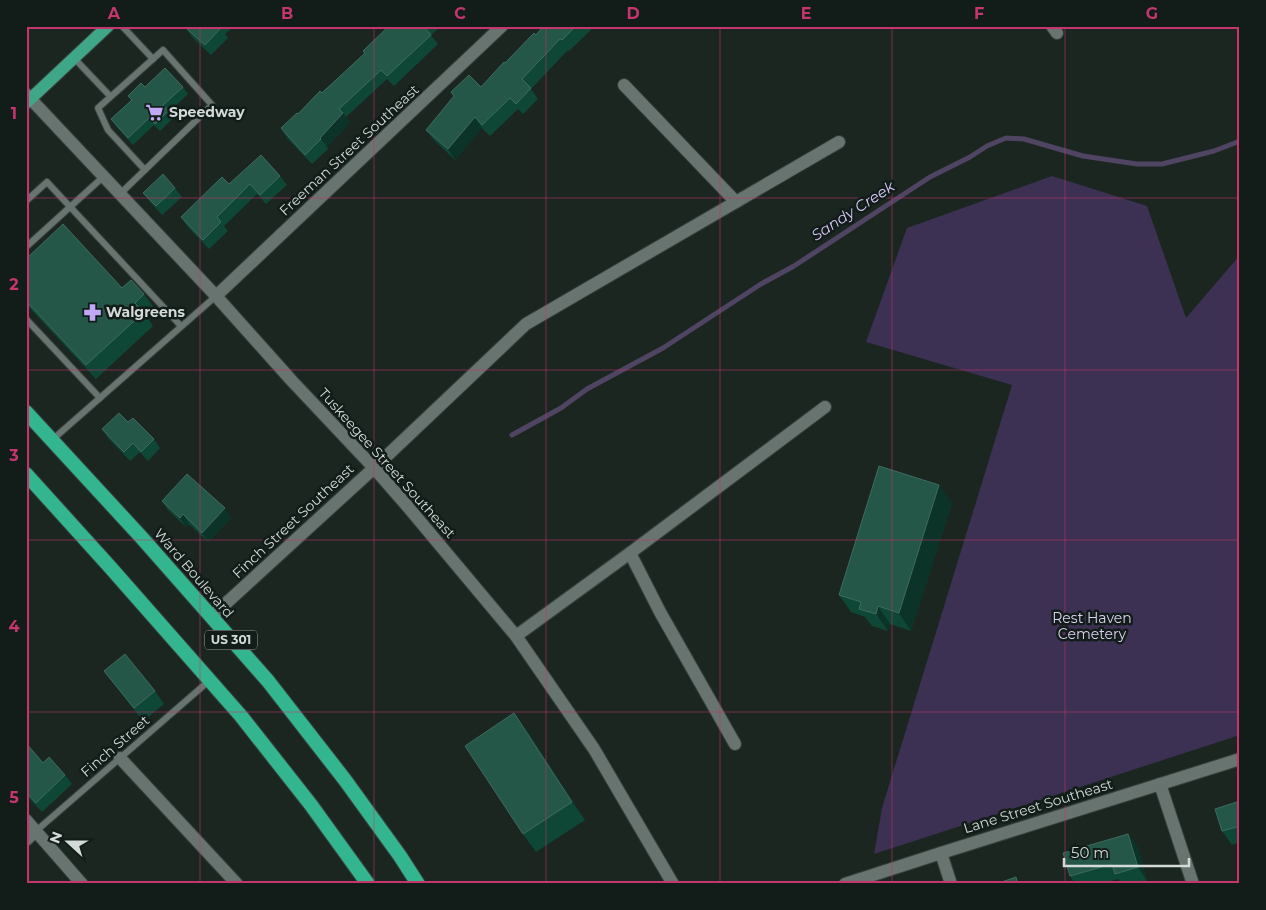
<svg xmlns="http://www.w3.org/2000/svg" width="1266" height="910" viewBox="0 0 1266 910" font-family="Montserrat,sans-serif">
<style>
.green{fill:#3c3153}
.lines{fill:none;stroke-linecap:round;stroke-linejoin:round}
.stream{stroke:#4f4461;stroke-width:5}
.service-casing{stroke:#37403c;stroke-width:8}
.minor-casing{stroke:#37403c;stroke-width:14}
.primary-casing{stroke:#37403c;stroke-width:14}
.trunk-casing{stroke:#37403c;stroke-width:16}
.service{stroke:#68746f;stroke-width:6}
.minor{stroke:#68746f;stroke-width:12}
.primary{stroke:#40a688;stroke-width:12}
.trunk{stroke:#33b690;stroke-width:14}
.wall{fill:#0f4737}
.shaded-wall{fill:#0b3327}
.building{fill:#245748;stroke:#3f6b5f}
.grid{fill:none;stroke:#c5356e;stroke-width:1;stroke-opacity:0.55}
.labels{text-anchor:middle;stroke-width:5;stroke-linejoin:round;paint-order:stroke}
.shield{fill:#121c18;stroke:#99a19e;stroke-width:1}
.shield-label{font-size:12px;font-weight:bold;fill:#d3dad7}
.poi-label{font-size:14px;font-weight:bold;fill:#d3dad7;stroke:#121c18;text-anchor:start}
.street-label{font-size:14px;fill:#d3dad7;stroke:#121c18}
.park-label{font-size:14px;fill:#dcd3f4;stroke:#121c18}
.water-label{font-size:15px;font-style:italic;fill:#d7c9f9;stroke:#121c18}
.neatline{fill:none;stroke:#c5356e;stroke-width:2}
.grid-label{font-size:16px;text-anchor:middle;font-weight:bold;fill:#c5356e}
</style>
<rect width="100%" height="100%" fill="#1b2621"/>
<path class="green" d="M1052 176 1147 206 1186 318 1240 255V735L874 854 882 808 1012 385 866 342 907 228Z"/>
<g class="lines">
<path class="stream" d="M512 435 561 408 587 389 663 348 761 284 794 266 930 177 970 157 987 146 1006 138 1024 139 1083 156 1137 164H1162L1214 151 1240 141"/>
<defs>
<g id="service">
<path d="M122 26 153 59"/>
<path d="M74 58 110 96"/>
<path d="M120 194 212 105 163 50 98 108 108 130 145 170"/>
<path d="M26 201 47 182 181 326"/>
<path d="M26 247 103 177"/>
<path d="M26 319 100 398"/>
<path d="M52 440 216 296"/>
<path d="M36 831 210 680"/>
</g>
<g id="minor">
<path d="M1052 26 1057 33"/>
<path d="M624 85 736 202"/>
<path d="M26 94 216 296 292 381 374 468 408 507 516 636 594 749 673 884"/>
<path d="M216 296 502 26"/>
<path d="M630 553 660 612 735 744"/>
<path d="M211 617 374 468 526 324 839 142"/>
<path d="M516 636 630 553 825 407"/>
<path d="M120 758 237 884"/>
<path d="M1160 784 1193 884"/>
<path d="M26 820 82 884"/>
<path d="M26 840 36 831"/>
<path d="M941 853 951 884"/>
<path d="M845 884 941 853 1240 759"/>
</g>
<path id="primary" d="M26 103 108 26"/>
<g id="trunk">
<path d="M26 412 142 538 268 681 345 780 400 856 418 884"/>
<path d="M26 474 110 567 241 716 311 805 368 884"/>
</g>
</defs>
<use href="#service" class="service-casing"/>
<use href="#minor" class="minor-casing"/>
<use href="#primary" class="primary-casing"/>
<use href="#trunk" class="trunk-casing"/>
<use href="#service" class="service"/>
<use href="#minor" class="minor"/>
<use href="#primary" class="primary"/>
<use href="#trunk" class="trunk"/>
</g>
<g class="wall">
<path d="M187 26H234L225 34 228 38 211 55 192 37 186 28Z"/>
<path d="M389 26H441L431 35 438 44 394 86 387 79 346 117 350 122 327 147 328 149 312 164 287 138 281 128 365 54 363 51Z"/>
<path d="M544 26H595L569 51 568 50 531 89 538 99 523 114 518 109 490 136 482 128 455 160 434 140 426 130 454 97 451 92 481 87Z"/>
<path d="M145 87H183L188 94 169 112 173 118 160 131 154 125 133 145 116 126 111 119 131 100 128 96Z"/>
<path d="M280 176 287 185 266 204 257 194 224 226 228 231 209 249 187 226 181 217 229 184Z"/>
<path d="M175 188 182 197 162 215 150 202 143 193Z"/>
<path d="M26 259 144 294 154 308 146 315 153 326 96 379 26 304Z"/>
<path d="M128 422 154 439 160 448 148 461 140 452 130 461 108 438 102 429Z"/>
<path d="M162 501 231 518 208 542 189 524 186 527 168 510Z"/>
<path d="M952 503 911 631 890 624 888 631 872 626 865 617 851 612 839 595Z"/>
<path d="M104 671 155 691 164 704 143 721 114 684Z"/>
<path d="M527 731 585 820 536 852 523 834Z"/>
<path d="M26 743 43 763 65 775 72 784 42 812 26 795Z"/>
<path d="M1240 801V842L1232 845 1222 831Z"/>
<path d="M1128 834 1138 848 1147 881 1138 884H1122L1118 879 1100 884H1075L1070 876Z"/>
</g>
<g class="shaded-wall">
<path d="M343 113 350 122 327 147 320 138Z"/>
<path d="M475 117 482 128 455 160 448 149Z"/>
<path d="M939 485 952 503 911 631 899 613Z"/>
<path d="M225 508 231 518 208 542 202 533Z"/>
<path d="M183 514 189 524 186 527 180 518Z"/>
<path d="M878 606 890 624 888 631 876 614Z"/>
<path d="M514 713 527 731 585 820 572 802Z"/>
<path d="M1128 834 1138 848 1147 881 1138 867Z"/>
</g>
<g class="building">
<path d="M187 26H219L221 28 205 45 186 28Z"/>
<path d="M389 26H425L424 27 431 35 387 76 381 70 339 109 343 113 320 138 321 139 305 155 281 128 297 113 298 114 320 91 322 93 365 53 363 51Z"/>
<path d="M544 26H576L562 40 560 39 522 79 531 88 516 104 510 98 482 125 475 117 448 149 426 130 454 96 451 92 469 75 481 87 504 62 505 63 534 33 536 35Z"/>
<path d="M165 68 183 87 163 105 168 111 155 124 149 118 128 138 111 119 132 100 128 96 141 83 145 87Z"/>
<path d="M261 155 280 176 260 195 250 184 217 217 221 222 203 240 181 217 222 177 229 184Z"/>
<path d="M163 174 175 188 156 206 143 193Z"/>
<path d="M63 224 122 288 131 280 144 294 135 303 144 312 86 365 26 301V259Z"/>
<path d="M119 413 128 422 133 418 154 439 141 452 133 443 124 452 102 429Z"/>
<path d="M879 466 939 485 899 613 878 606 876 614 859 609 861 602 839 595Z"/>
<path d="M187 474 225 508 202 533 183 514 180 518 162 501Z"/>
<path d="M125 654 155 691 134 708 104 671Z"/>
<path d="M514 713 572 802 523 834 465 746Z"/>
<path d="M26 743 43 763 49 757 65 775 36 803 26 792Z"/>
<path d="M1240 801V826L1222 831 1215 809Z"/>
<path d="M1128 834 1138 867 1115 874 1112 864 1070 876 1063 853Z"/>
<path d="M1016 877 1018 884H996Z"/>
</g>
<path class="grid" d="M200 26V884M374 26V884M546 26V884M720 26V884M892 26V884M1065 26V884M26 198H1240M26 370H1240M26 540H1240M26 712H1240"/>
<defs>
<symbol id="supermarket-bare" viewBox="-9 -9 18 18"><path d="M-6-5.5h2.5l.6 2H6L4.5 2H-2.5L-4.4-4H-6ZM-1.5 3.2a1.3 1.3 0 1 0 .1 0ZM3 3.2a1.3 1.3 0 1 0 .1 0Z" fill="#c0a8f4" stroke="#121c18" stroke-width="2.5" paint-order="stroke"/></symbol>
<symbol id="pharmacy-bare" viewBox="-9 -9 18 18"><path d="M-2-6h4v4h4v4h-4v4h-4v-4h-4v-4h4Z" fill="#c0a8f4" stroke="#121c18" stroke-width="2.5" paint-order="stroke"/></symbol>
</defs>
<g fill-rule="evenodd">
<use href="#supermarket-bare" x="142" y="100" width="25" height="25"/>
<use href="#pharmacy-bare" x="80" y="300" width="25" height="25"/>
</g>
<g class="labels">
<rect class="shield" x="205" y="630.5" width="52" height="19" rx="4"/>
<g class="shield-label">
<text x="231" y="644">US 301</text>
</g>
<g class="poi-label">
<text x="169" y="117">Speedway</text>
<text x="106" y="317">Walgreens</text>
</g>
<g class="street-label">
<text transform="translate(349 150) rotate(-43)" y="5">Freeman Street Southeast</text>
<text transform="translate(387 463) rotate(48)" y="5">Tuskeegee Street Southeast</text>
<text transform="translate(293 521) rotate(-43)" y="5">Finch Street Southeast</text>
<text transform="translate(194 573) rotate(49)" y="5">Ward Boulevard</text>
<text transform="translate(115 746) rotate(-41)" y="5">Finch Street</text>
<text transform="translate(1038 806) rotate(-17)" y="5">Lane Street Southeast</text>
</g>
<g class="park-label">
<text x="1092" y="623">Rest Haven<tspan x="1092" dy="16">Cemetery</tspan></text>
</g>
<g class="water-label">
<text transform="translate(853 211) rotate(-33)" y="5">Sandy Creek</text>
</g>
</g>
<rect width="1266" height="910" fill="none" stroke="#121c18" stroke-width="55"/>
<g transform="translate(68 842) rotate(291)" stroke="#121c18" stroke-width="4" paint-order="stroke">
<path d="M0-4L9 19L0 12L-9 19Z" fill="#d3dad7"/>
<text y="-8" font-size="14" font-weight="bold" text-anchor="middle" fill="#d3dad7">N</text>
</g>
<path d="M1064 858v8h125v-8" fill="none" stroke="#d3dad7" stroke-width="2.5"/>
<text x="1071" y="858" font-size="15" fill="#d3dad7" stroke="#121c18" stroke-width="4" paint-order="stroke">50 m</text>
<rect x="28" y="28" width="1210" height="854" class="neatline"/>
<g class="grid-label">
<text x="114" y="19">A</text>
<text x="287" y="19">B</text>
<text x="460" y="19">C</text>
<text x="633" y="19">D</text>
<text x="806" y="19">E</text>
<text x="979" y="19">F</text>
<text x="1152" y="19">G</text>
<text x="14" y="119">1</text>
<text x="14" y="290">2</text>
<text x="14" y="461">3</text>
<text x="14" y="632">4</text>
<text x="14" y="803">5</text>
</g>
</svg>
